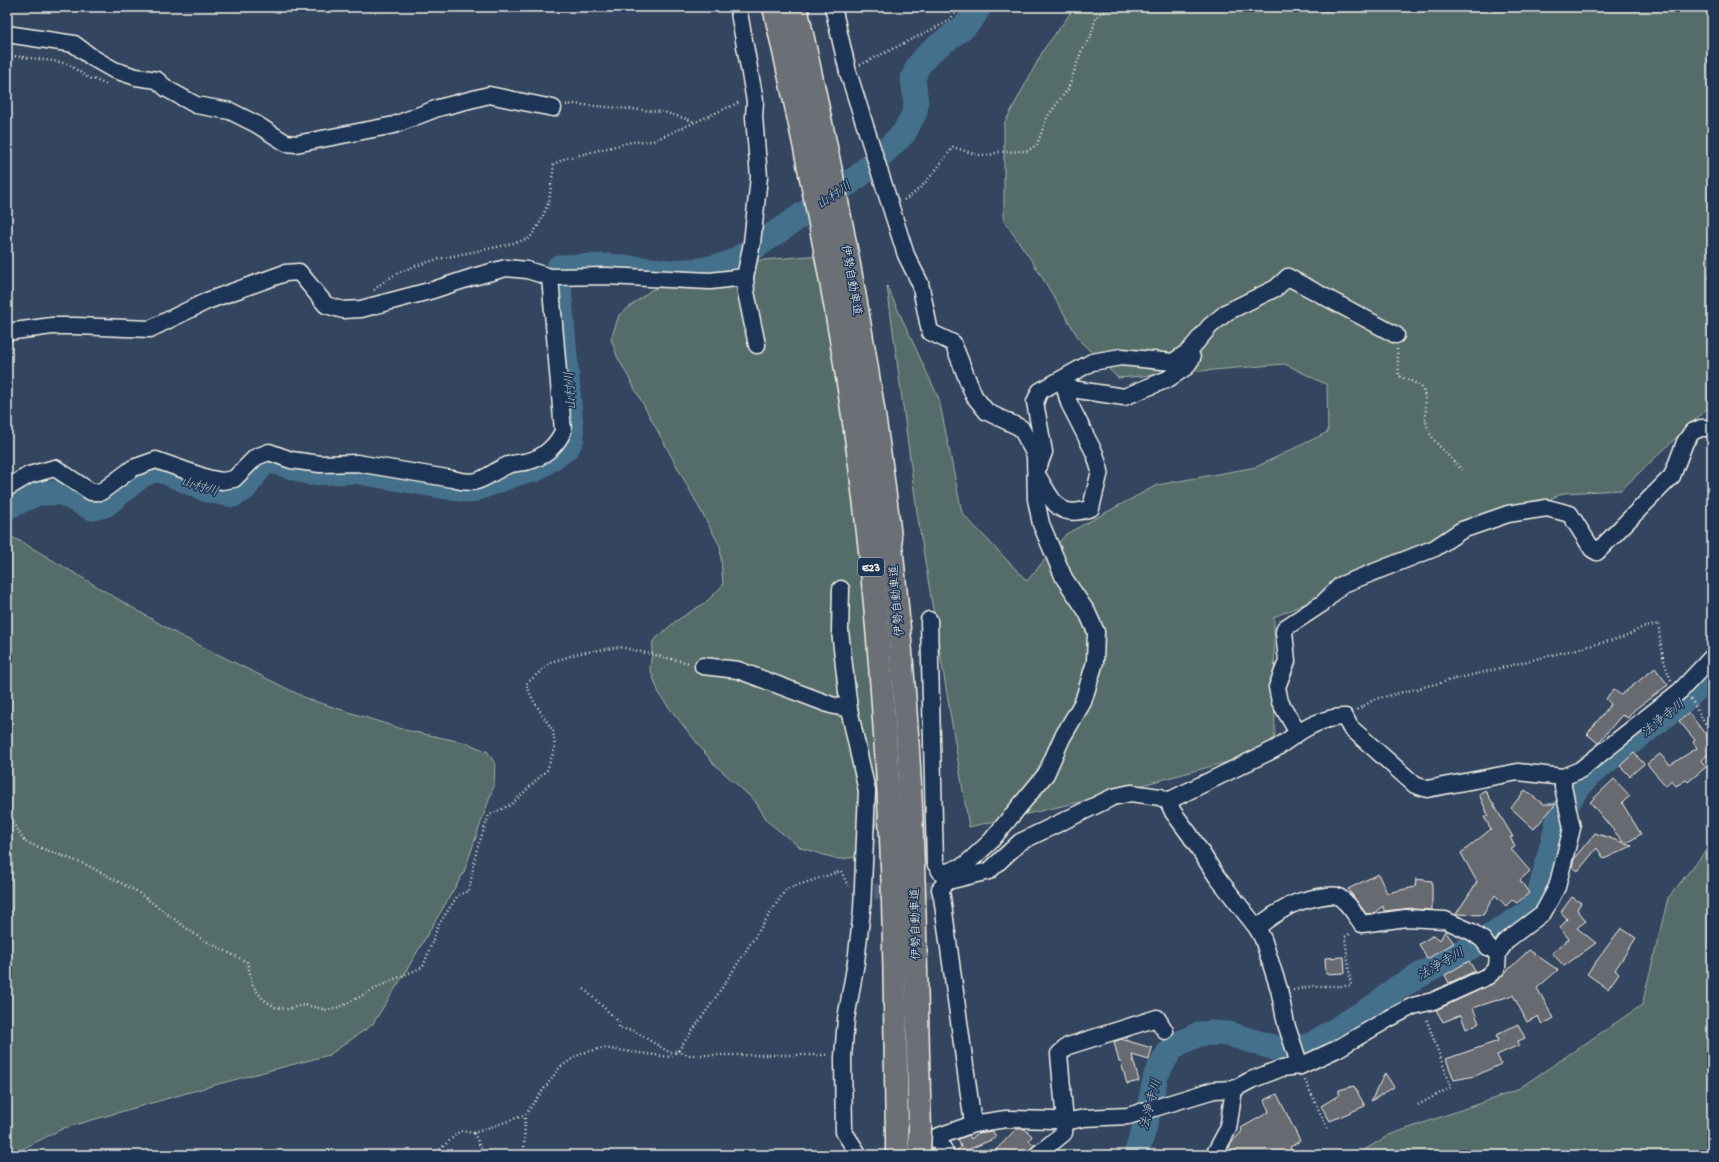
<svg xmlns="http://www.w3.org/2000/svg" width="1719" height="1162" viewBox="0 0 1719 1162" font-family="'Gochi Hand','Klee One',sans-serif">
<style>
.green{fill:#556d6a;stroke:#a4afa9}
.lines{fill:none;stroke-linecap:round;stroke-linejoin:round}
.river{stroke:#456f8c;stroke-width:25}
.building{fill:#676a71;stroke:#f4f1e8}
.minor-tunnel{stroke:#505f74;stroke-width:16;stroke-dasharray:16 8;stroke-linecap:butt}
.minor-casing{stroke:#f4f1e8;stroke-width:19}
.highway-casing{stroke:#f4f1e8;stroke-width:25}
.path{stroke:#f4f1e8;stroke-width:2.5;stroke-dasharray:1 3;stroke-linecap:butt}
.minor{stroke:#1d3557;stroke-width:16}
.highway{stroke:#6b6f75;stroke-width:22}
.highway-bridge-casing{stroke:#f4f1e8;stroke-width:25;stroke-linecap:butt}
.highway-bridge{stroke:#6b6f75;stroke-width:22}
.labels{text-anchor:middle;stroke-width:3;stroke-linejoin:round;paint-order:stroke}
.shield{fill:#1d3557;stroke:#b4b9bc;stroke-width:1}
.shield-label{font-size:11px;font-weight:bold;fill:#f4f1e8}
.street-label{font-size:12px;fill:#f4f1e8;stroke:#1d3557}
.water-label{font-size:13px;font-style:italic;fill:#b7c4c8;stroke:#1d3557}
</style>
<rect width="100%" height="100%" fill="#33455f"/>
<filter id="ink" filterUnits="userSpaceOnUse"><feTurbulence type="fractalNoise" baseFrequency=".025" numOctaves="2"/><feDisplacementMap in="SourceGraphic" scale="8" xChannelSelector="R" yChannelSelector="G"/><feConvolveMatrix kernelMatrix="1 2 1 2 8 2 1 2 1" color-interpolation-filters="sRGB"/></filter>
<g filter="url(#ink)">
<g class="green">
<path d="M1075 7H1712V404L1621 490 1564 493 1274 617 1275 749 1080 802 969 827 918 519 887 286 939 399 962 513 1027 581 1066 534 1157 485 1256 467 1328 432 1327 385 1285 364 1118 378 1081 342 1034 264 1004 221V124L1044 49Z"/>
<path d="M808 256 846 262 883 791 874 832 860 857 838 859 801 848 768 822 755 801 712 762 660 696 650 669 653 641 676 621 706 602 723 585 720 546 617 356 611 339 619 315 651 290 694 275 753 261Z"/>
<path d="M7 535 22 542 177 634 308 699 405 730 467 743 488 752 495 764 494 785 464 872 402 978 372 1025 329 1055 222 1083 64 1128 10 1155H7Z"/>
<path d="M1712 843V1155H1356L1389 1135 1515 1091 1642 1005 1668 898Z"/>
</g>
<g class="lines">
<g class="river">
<path d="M7 507 38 493H62L92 508 105 505 142 475 154 470 166 472 207 490 233 495 244 489 263 463 272 461 311 473 353 471 470 491 518 473 534 470 567 448 572 438 559 286V267L609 266 672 272 701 270 728 264 739 258 859 176 904 133 915 112 916 103 913 78 918 66 931 51 964 27 973 17 979 7"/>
<path d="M1136 1155 1146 1122 1156 1075 1169 1052 1178 1044 1199 1034 1211 1033 1229 1034 1285 1051 1311 1045 1377 1004 1397 988 1492 935 1529 912 1540 892 1559 818 1575 791 1590 774 1670 712 1712 675"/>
</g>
</g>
<g class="building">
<path d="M1655 668 1668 685 1634 710 1628 718 1622 715 1598 743 1587 734 1611 704 1606 699 1613 689 1621 695Z"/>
<path d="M1689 713 1712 743V752L1701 760 1706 767 1688 782 1686 780 1676 786 1671 780 1666 786 1647 764 1660 754 1670 765 1697 748 1693 742 1695 740 1679 721Z"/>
<path d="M1634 753 1644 764 1630 776 1620 766Z"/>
<path d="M1614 779 1630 796 1622 803 1641 834 1625 844 1632 846 1604 859 1597 848 1578 871 1572 866 1575 857 1595 833 1624 843 1590 802Z"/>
<path d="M1485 790 1513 837H1510L1515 847 1511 849 1530 871 1520 880 1529 893 1517 903 1512 900 1506 906 1495 895 1483 915 1456 914 1477 882 1461 853 1491 829 1484 817 1488 815 1479 794Z"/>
<path d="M1525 790 1543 804H1556L1534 829 1511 808Z"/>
<path d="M1378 874 1387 893 1415 887 1416 879 1432 881V910L1413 909V908L1384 911 1383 906 1374 913 1366 914 1348 889Z"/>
<path d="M1572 897 1581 903 1577 909 1586 921 1577 928 1596 943 1564 966 1552 953 1569 939 1560 928 1567 919 1561 912Z"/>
<path d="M1621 928 1636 938 1615 970 1619 973 1608 989 1587 974Z"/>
<path d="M1445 931 1454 943 1427 959 1419 944 1434 935 1440 940Z"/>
<path d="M1529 950 1558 970 1537 988 1554 1018 1542 1025 1538 1016 1527 1022 1513 995 1473 1008 1479 1023 1466 1029 1461 1015 1443 1022 1436 1010 1494 983Z"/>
<path d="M1344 957 1345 973 1326 974 1325 958Z"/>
<path d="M1469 961 1475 971 1449 983 1445 975Z"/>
<path d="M1518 1024 1525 1038 1518 1041 1519 1045 1497 1055 1501 1064 1475 1076 1454 1080 1446 1059 1498 1041 1496 1035Z"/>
<path d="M1121 1039 1152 1048 1149 1060 1132 1055 1139 1081 1127 1084 1121 1062H1119L1114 1042Z"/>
<path d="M1385 1073 1394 1087 1371 1101Z"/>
<path d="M1354 1086 1365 1106 1330 1121 1321 1106 1339 1095V1090Z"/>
<path d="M1277 1094 1300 1141 1290 1147 1294 1155H1236L1229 1147 1233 1141 1242 1131 1241 1128 1269 1112 1265 1100Z"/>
<path d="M1016 1129H1025L1032 1136 1029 1141 1035 1145 1031 1148 1027 1155H991Z"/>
<path d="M993 1131 996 1138 955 1155V1152L961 1147 958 1139 969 1135 971 1139 978 1133Z"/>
</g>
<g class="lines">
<path class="minor-tunnel" d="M874 892 940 889"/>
<defs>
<g id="minor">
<path d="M738 7 755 101 754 117 759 177 752 243 745 277 746 292 757 345"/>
<path d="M833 7 848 72 906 255 920 283 930 332 953 343 974 396 987 412 1021 428 1035 455 1036 499 1041 524 1064 578 1087 612 1096 632 1095 662 1083 702 1062 738 1046 774 990 842 965 865 942 874 948 881"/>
<path d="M7 34 74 44 93 58 114 70 136 77 157 80 167 89 196 105 230 111 256 124 286 143 296 144 394 125 438 108 489 95 553 108"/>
<path d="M7 332 52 326H76L150 329 207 301 285 273 299 272 326 305 343 310 361 309 433 290 473 277 506 268 527 270 550 277 607 276 710 281 745 277"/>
<path d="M1189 351 1192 358 1186 367 1168 379 1124 397 1065 388 1069 403 1095 454 1100 471 1091 508C1056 521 1052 498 1036 473L1044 452 1035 402 1040 391 1092 362 1121 357 1173 362 1189 351 1210 326 1227 312 1276 288 1288 277 1396 335"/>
<path d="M7 488 29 475 55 468 91 492H101L133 468 156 460 207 478 222 481 234 479 256 457 269 452 291 460 320 464 357 463 453 479C481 488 486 474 508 465 517 462 527 463 535 459 547 454 558 443 563 431L550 277"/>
<path d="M841 589 840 631 849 709 867 791 862 910 856 962 846 1019 843 1057 844 1132 859 1155"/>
<path d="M929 620 935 863 942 874"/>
<path d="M703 666 738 670 831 705 849 709"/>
<path d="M1298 733C1312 724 1327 717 1345 717L1350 727 1415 785 1427 789 1518 772 1563 777"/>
<path d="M1168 801 1275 749 1298 733 1280 702 1277 687 1287 661 1284 632 1285 628 1323 603 1341 585 1435 548 1462 530 1508 514 1547 508 1570 514 1592 549 1597 552 1672 476 1685 442 1692 432 1701 428H1712"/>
<path d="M1257 928C1267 919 1280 911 1291 905 1299 901 1330 893 1337 896 1348 901 1355 915 1362 924L1406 918 1445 920 1472 932 1483 940 1488 947 1498 953"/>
<path d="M973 1124 942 897 940 889 948 881 989 871 1020 842 1113 797 1131 793 1160 797 1168 801 1173 812 1190 835 1217 877 1257 928 1263 939 1279 989 1286 1024 1300 1066"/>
<path d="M940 1142 946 1155"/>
<path d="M911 1146 973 1124 1006 1119 1055 1120 1065 1122 1084 1118 1128 1116 1214 1090 1234 1089 1251 1080 1282 1068 1300 1066 1337 1049 1388 1019 1413 1006 1433 1001 1488 976 1497 968 1498 953 1507 940 1543 913 1557 887 1572 828 1563 787V777L1580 770 1680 691 1712 657"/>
<path d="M1037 1155 1064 1133 1065 1122 1059 1054 1068 1046 1157 1018 1165 1031"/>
<path d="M1214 1155 1228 1129 1234 1089"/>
</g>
<g id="highway">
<path d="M774 7C819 204 858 403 875 604 882 682 887 760 891 838 895 937 895 1036 897 1135"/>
<path d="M796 7C840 205 879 404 897 606 904 684 910 761 912 839 916 936 917 1032 920 1129"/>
</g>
</defs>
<use href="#minor" class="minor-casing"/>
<use href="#highway" class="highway-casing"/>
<g class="path">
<path d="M7 55 53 61 68 64 87 77 108 85"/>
<path d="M860 65 949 21 960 7"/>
<path d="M566 105 573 104 664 112 693 121"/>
<path d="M904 200C925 188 939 165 953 147L978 155H990L998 152 1027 151 1037 145 1047 117 1068 89 1081 52 1090 39 1096 17 1112 7"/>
<path d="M374 290C411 254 483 255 530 238L541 221 549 201 554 164 564 159 631 142 653 141 740 102"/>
<path d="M1397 349 1399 376C1405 379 1416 382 1421 387 1429 396 1423 417 1428 429 1434 444 1451 457 1462 470"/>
<path d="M1691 699 1712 736"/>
<path d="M1357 710 1375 699 1625 637 1641 628 1659 624C1659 643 1663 662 1671 680"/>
<path d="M7 812 25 842 87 865 136 891 200 938 247 962 253 986 263 999 275 1007 287 1009 305 1005 327 1010 340 1007 390 981 423 967 438 926 458 895 469 891 476 852 489 815 512 804 547 770 555 748 553 731 533 700 526 684 551 662 580 653 620 647 689 663"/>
<path d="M584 989 619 1022V1028L634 1031 669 1052 678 1051 714 1000 786 889 841 871 848 886"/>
<path d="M1293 990 1313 986H1351L1345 937 1351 933"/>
<path d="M1305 1080 1328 1130"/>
<path d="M1418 1105 1451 1087 1426 1018"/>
<path d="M474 1133 484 1155"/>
<path d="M425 1155 439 1150 460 1131 474 1133 525 1115 560 1067 582 1053 603 1048 670 1057 678 1051 688 1055H829"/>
<path d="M524 1155 525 1115"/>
</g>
<use href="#minor" class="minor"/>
<use href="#highway" class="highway"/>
<defs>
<g id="highway-bridge">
<path d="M897 1155V1135"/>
<path d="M919 1155 920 1129"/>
</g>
</defs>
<use href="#highway-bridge" class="highway-bridge-casing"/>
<use href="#highway-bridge" class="highway-bridge"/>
</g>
</g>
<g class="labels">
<rect class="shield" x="858" y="558" width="26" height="18" rx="3"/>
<g class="shield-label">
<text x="871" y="571">E23</text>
</g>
<g class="street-label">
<text transform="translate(852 280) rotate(80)" y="4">伊勢自動車道</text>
<text transform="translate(896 601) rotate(-95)" y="4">伊勢自動車道</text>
<text transform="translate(915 924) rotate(-91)" y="4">伊勢自動車道</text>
</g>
<g class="water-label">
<text transform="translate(833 194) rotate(-34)" y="5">山村川</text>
<text transform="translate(569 391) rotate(-94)" y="5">山村川</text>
<text transform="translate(200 485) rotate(17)" y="5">山村川</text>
<text transform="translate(1662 717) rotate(-39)" y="5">法浄寺川</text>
<text transform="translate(1440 963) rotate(-30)" y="5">法浄寺川</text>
<text transform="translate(1149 1104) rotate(-75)" y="5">法浄寺川</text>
</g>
</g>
<rect width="1719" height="1162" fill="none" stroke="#1d3557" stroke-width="24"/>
<rect x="12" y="12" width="1695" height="1138" fill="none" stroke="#f4f1e8" stroke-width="1.5" filter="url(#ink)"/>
</svg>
